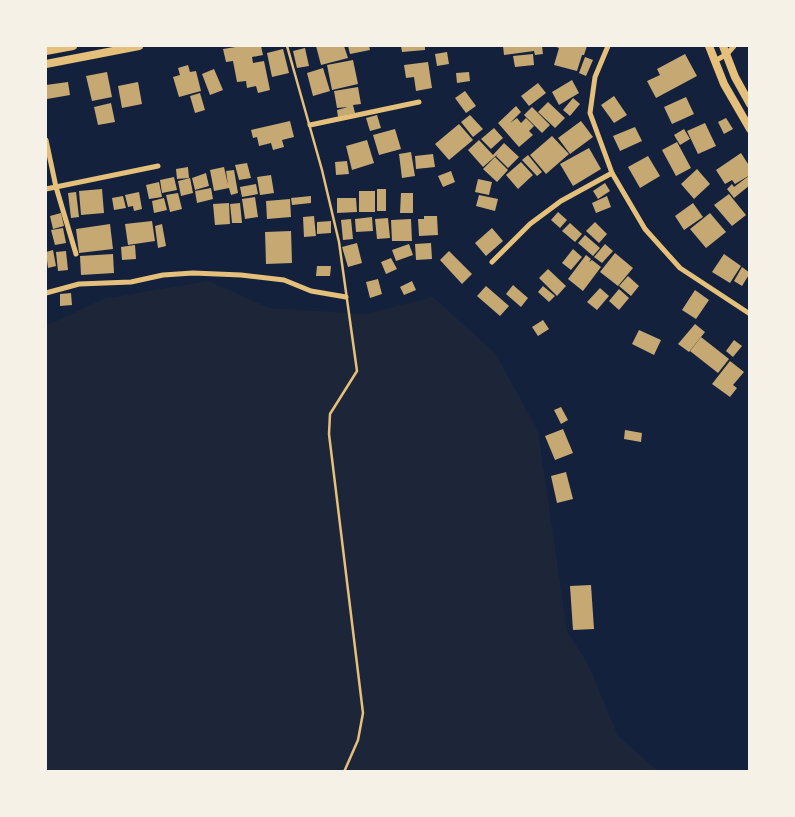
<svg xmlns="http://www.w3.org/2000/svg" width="795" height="817" viewBox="0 0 795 817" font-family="Karla,sans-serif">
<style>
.green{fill:#1d2539}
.building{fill:#c6a872}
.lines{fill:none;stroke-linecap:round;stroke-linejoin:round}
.service{stroke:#e5c07b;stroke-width:2.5}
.minor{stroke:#e5c07b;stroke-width:5}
.primary{stroke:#e5c07b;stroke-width:8}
</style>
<rect width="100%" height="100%" fill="#14213d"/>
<path class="green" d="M209 281 269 308 365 314 433 297 495 353 538 431 567 631 588 664 618 736 658 771H46V326L103 299Z"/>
<g class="building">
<path d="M242 46H261L263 55 252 57 253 63 264 61 270 90 258 93 256 86 247 88 246 81 237 82 233 61 226 62 223 49Z"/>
<path d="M316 46H344L348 58 321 65Z"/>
<path d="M348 46H369L370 50 350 54Z"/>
<path d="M401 46H425V50L402 52Z"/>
<path d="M503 46H542L543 54 535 55 534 51 504 55Z"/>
<path d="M554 46H587L584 55H582L577 71 554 65 559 48Z"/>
<path d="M305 48 309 66 297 68 293 51Z"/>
<path d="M283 49 289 73 272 77 267 53Z"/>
<path d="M447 52 449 64 437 66 435 54Z"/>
<path d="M533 54 534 65 515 67 513 56Z"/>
<path d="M685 54 697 76 656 98 647 81 660 75 657 69Z"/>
<path d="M585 57 593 60 586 76 579 73Z"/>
<path d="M353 60 358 84 332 90 327 65Z"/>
<path d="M428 62 432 88 416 91 414 77 406 78 404 65Z"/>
<path d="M188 65 190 72 196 71 201 91 179 97 173 77 180 75 178 68Z"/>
<path d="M323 68 330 91 313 96 307 73Z"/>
<path d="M214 69 223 90 210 95 202 74Z"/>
<path d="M107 72 112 97 92 101 86 76Z"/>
<path d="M469 72 470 81 457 83 456 73Z"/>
<path d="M572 80 579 93 559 105 552 92Z"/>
<path d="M68 82 70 95 47 99 46 85Z"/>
<path d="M138 82 142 104 122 108 118 86Z"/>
<path d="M538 83 546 93 529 106 521 96Z"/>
<path d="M358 87 361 104 353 105 355 113 338 117 337 110 348 107 337 108 334 91Z"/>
<path d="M465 91 476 106 466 113 455 98Z"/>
<path d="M200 93 205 110 195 113 190 96Z"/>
<path d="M614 96 627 115 614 123 601 105Z"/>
<path d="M686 97 694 114 672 124 664 107Z"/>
<path d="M573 98 580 104 570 116 563 110Z"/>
<path d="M548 102 565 118 555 128 538 112Z"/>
<path d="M111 103 115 122 98 125 94 107Z"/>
<path d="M516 106 521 112 510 123 517 118 521 123 526 118 534 126 529 131 533 135 519 147 498 123Z"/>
<path d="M532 107 550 125 542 133 524 115Z"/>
<path d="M377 115 381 128 370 131 366 118Z"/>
<path d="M470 115 483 129 473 137 461 122Z"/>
<path d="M726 118 733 129 724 134 718 122Z"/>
<path d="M290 121 294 137 282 140 284 147 273 150 271 143 259 146 257 137 253 138 251 130Z"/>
<path d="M581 121 593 137 570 154 558 138Z"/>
<path d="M705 123 716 146 698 154 687 131Z"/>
<path d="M459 124 473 140 449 160 435 144Z"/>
<path d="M635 127 642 141 620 151 613 136Z"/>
<path d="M494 128 503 138 491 149 481 139Z"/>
<path d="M395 129 401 149 379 155 373 135Z"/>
<path d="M684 129 690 139 680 145 674 135Z"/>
<path d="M552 136 569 154 546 174 530 155Z"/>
<path d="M367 140 374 163 352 170 346 146Z"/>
<path d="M479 140 493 155 504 143 519 157 508 168 496 156 499 153 483 167 468 150Z"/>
<path d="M677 142 691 168 676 176 662 150Z"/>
<path d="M589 148 601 169 573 186 560 164Z"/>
<path d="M411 152 415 176 402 178 399 154Z"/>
<path d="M741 153 750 167V175L735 184 732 180 725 184 716 170Z"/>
<path d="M433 154 435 167 416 169 415 156Z"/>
<path d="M528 155 542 172 537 176 522 160Z"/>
<path d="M648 156 660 176 640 188 628 167Z"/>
<path d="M495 157 508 170 497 182 483 169Z"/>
<path d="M347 161 349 174 336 175 335 162Z"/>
<path d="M521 162 533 175 518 189 506 175Z"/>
<path d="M247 163 251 178 239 180 235 165Z"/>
<path d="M188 167 189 178 177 179 176 169Z"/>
<path d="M224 167 228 185 226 171 234 170 238 193 231 195 229 188 214 191 210 170Z"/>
<path d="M697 169 710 184 694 199 681 184Z"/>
<path d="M451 171 455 182 443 187 438 176Z"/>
<path d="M206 173 209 186 195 190 192 178Z"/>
<path d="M271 175 274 193 260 195 257 177Z"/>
<path d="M750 175V185L734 198 727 189 732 184 734 187Z"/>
<path d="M174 177 177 190 162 193 160 180Z"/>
<path d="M190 178 193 193 181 196 178 181Z"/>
<path d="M478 179 492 182 489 195 475 192Z"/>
<path d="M159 182 162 197 149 199 146 185Z"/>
<path d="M605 183 610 191 598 199 593 191Z"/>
<path d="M256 184 258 194 242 197 240 187Z"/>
<path d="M211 188 213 199 197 203 195 191Z"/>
<path d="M102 189 104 213 81 215 79 191Z"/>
<rect x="377" y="189" width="9" height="22"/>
<rect x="359" y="191" width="16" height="21"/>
<path d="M76 192 79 217 71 218 68 193Z"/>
<path d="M139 192 142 209 134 211 133 206 128 207 125 195Z"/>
<path d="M178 193 182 209 170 212 166 195Z"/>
<path d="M401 193H413V213H400Z"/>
<path d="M729 194 746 215 732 226 714 205Z"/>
<path d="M479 195 498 199 495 211 476 206Z"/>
<path d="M123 196 126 208 114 210 112 198Z"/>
<path d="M311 196V203L292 205 291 198Z"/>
<path d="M607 196 611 207 596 213 592 203Z"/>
<path d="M255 197 258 217 245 219 242 199Z"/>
<path d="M164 198 167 210 154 213 152 201Z"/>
<path d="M337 198H356L357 212 337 213Z"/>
<path d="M290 199 291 217 267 219 266 201Z"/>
<path d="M229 203 230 224 215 225 213 204Z"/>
<path d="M240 203 242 223H232L230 204Z"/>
<path d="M693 203 703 217 684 230 675 216Z"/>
<path d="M558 212 567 220 560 228 551 220Z"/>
<path d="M61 213 64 226 53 229 50 216Z"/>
<path d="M710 213 726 232 706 248 690 229Z"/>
<path d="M314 216 316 236 304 237 303 217Z"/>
<path d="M424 216H437L438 235 419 236 418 219H424Z"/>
<path d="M372 217 373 231 356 232 355 219Z"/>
<path d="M388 218 390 238 377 239 375 219Z"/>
<path d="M351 219 353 239 343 240 341 220Z"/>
<path d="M411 219 412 241H392L391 220Z"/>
<path d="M152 221 155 241 128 245 125 224Z"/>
<path d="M331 221V233L317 234V222Z"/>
<path d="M595 222 607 234 599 243 586 231Z"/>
<path d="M570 223 582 234 575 242 562 231Z"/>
<path d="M110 224 113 249 79 253 76 229Z"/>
<path d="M162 224 166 246 158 248 155 226Z"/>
<path d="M63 228 66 243 55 245 51 230Z"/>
<path d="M492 228 503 241 486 256 475 243Z"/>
<path d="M291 231 292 263 266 264 265 232Z"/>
<path d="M585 235 600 248 593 256 578 243Z"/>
<path d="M357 243 362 263 348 267 342 247Z"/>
<path d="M431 243 432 259 416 260 415 244Z"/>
<path d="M409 244 413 255 396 261 392 250Z"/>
<path d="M605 244 613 251 602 263 594 257Z"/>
<path d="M135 245 136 259 122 260 121 247Z"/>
<path d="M573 249 582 257 571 270 562 263Z"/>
<path d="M53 250 56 266 48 268 46 252Z"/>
<path d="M66 251 68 270 58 271 56 252Z"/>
<path d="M449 251 472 274 462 284 440 260Z"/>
<path d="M615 253 633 268 618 286 600 272Z"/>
<path d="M113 254 114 273 81 275 80 256Z"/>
<path d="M724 254 741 266 730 283 712 272Z"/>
<path d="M586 255 591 259 589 262 592 260 601 267 583 291 568 279Z"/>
<path d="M391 258 397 269 386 274 381 262Z"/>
<path d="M317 266H331L330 276H316Z"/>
<path d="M742 267 750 273 742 286 734 281Z"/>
<path d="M548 269 566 286 557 296 539 278Z"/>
<path d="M628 276 639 286 631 296 619 286Z"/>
<path d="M378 279 382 294 370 298 366 282Z"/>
<path d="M412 281 416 290 404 295 400 287Z"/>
<path d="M513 285 528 298 521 307 506 294Z"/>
<path d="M486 286 509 306 500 316 477 296Z"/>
<path d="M543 286 555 296 549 302 538 292Z"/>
<path d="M600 288 609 296 597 310 587 302Z"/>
<path d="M619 289 629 298 619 310 609 301Z"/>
<path d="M695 290 709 300 696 319 682 310Z"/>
<path d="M71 293 72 305 60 306V294Z"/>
<path d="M543 320 549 329 538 336 532 327Z"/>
<path d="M695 324 705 332 689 352 678 344Z"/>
<path d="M639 330 661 340 654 355 632 344Z"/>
<path d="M701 337 729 359 718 373 690 351Z"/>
<path d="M734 340 742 346 733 357 726 351Z"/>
<path d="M730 361 744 372 733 385 737 388 730 397 712 384Z"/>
<path d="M561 407 568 420 561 424 554 410Z"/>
<path d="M563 429 573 453 555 460 545 436Z"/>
<path d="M625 430 642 433 641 442 624 439Z"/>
<path d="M566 472 573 499 557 503 551 476Z"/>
<path d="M591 585 594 629 573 630 570 586Z"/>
</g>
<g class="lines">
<path class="service" d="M287 46 322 170 339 242 357 371 330 414 329 434 363 713 358 740 344 772"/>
<g class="minor">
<path d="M608 46 595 77 590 113 612 173 645 229 680 268 750 314"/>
<path d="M715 61 727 54 734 46"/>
<path d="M310 125 419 102"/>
<path d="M46 140 56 187 76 254"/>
<path d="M46 189 158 166"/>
<path d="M492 262 530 224 561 201 612 173"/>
<path d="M46 293 79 284 131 282 163 275 193 273 241 275 284 280 311 291 346 297"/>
</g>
<g class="primary">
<path d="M709 46 724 84 750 129"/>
<path d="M723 46 735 77 750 104"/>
<path d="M46 51 73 46"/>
<path d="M46 64 139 46"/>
</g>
</g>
<rect width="795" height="817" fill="none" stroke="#f6f1e7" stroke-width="94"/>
</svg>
